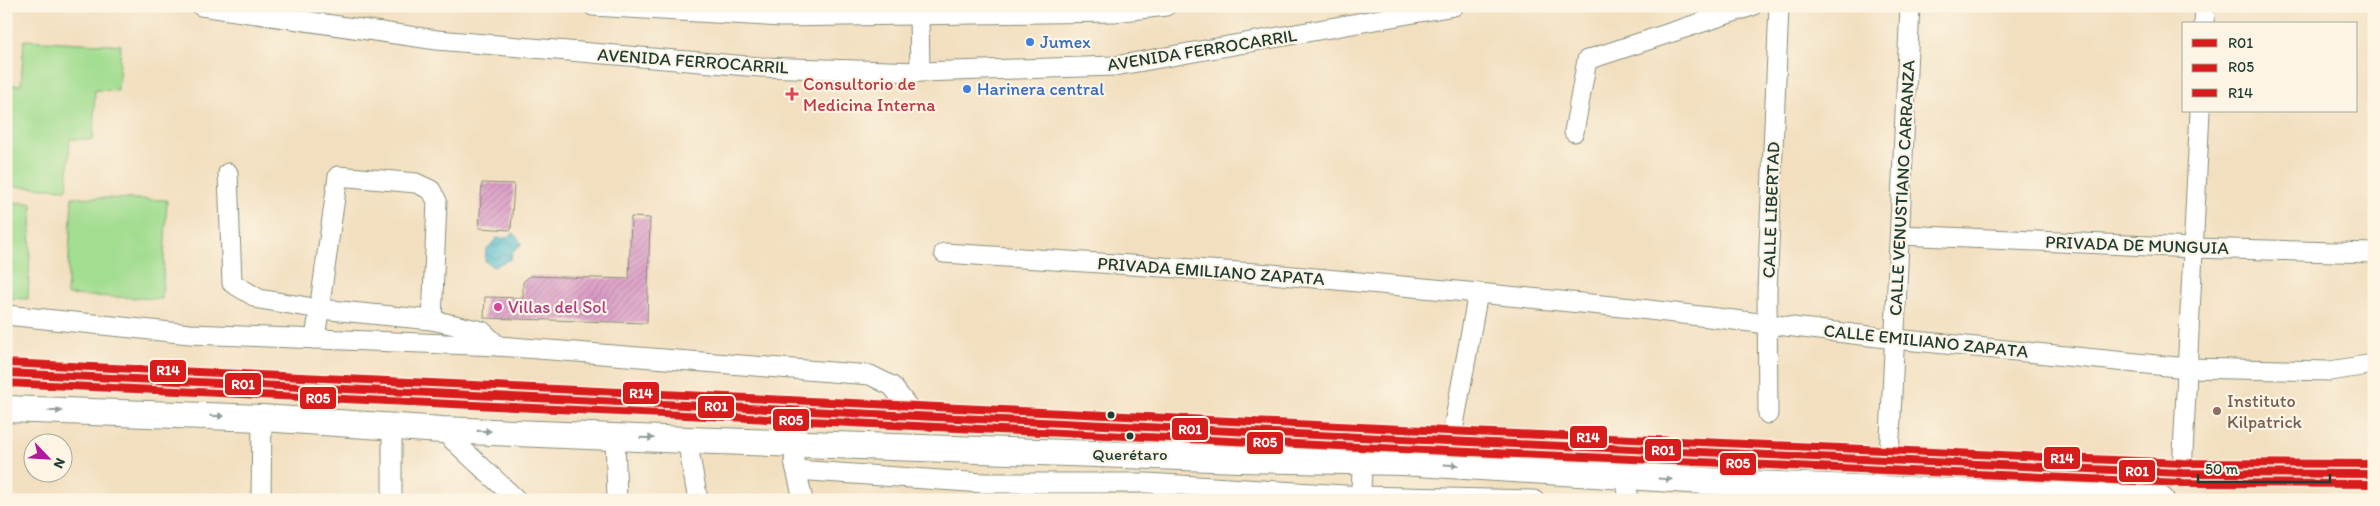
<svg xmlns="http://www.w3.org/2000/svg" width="2380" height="506" viewBox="0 0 2380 506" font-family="Itim,sans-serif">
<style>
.green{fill:#a2dd90;stroke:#608d62}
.water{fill:url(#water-waves);stroke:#387c80}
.building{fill:url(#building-hatch)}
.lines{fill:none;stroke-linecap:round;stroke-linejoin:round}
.minor-casing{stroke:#888e7a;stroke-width:21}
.highway-casing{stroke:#888e7a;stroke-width:28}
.minor{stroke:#fff;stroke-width:19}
.highway{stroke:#fff;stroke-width:26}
.bus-1-casing{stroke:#fcf5e5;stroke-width:11}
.bus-2-casing{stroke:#fcf5e5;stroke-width:11}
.bus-3-casing{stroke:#fcf5e5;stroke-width:11}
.bus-1{stroke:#d81b1b;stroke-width:8}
.bus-2{stroke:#d81b1b;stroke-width:8}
.bus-3{stroke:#d81b1b;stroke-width:8}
.oneway{fill:#8f9e9a}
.shop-dot{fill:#3f7fe0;stroke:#fcf5e5;stroke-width:2}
.health-dot{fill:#e0444e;stroke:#fcf5e5;stroke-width:2}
.hotel-dot{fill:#d1479c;stroke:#fcf5e5;stroke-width:2}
.education-dot{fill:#8d6e63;stroke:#fcf5e5;stroke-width:2}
.bus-dot{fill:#1f3d34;stroke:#fcf5e5;stroke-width:2}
.labels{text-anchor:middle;stroke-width:4.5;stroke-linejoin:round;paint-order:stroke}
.bus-label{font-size:17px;fill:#1f3d34;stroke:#fcf5e5}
.shop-label{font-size:18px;fill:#366cbe;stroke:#fcf5e5;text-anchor:start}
.street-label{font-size:18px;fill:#1f3d34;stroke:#fcf5e5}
.health-label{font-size:18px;fill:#be3a42;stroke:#fcf5e5;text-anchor:start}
.hotel-label{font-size:18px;fill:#b23c85;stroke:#fcf5e5;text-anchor:start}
.education-label{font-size:18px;fill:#785e54;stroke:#fcf5e5;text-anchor:start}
.line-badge{stroke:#fcf5e5;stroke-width:2}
.badge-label{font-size:14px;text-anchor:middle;font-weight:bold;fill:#fff}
</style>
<defs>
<pattern id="water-waves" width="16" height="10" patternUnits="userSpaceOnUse" patternTransform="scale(1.25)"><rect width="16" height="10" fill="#50bacd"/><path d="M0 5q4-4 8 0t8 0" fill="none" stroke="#4298a7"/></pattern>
<pattern id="building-hatch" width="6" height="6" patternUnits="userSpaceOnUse" patternTransform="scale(1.25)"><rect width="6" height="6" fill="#d997c5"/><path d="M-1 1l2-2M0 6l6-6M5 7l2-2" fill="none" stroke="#af7ca1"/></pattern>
</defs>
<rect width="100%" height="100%" fill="#fcf5e5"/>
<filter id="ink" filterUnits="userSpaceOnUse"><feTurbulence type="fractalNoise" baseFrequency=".02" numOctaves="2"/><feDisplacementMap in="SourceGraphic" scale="10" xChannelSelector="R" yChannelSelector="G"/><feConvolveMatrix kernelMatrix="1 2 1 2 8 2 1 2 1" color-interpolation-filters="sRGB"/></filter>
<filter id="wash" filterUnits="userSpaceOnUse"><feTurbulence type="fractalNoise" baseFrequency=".0096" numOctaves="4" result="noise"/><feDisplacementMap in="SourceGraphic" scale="20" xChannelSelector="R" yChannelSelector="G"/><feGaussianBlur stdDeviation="1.12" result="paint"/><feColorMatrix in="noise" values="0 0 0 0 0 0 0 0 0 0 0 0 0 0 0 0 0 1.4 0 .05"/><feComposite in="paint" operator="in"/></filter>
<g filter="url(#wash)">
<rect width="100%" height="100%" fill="#f2dfbf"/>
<g class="green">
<path d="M24 40 121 45 118 91 95 90 93 140 70 139 67 189 6 186V85H21Z"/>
<path d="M72 197 167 200 162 299 67 295Z"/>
<path d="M6 202 32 203 28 299 6 298Z"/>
</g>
<path class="water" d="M514 233 522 244 512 252 511 259 493 267 485 261 486 250 497 238H505Z"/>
<g id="blocks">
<g class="building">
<path d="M482 183 514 184 511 230 479 228Z"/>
<path d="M631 217 650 218 647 323 484 318 485 297 523 298V282L530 276 629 279Z"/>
</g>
</g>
</g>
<g filter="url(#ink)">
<use href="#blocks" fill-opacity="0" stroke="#888e7a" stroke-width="1"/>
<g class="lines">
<defs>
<g id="minor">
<path d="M201 6 437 40 760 67 920 72 1115 66 1454 6"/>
<path d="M593 6 781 17 1114 12 1166 6"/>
<path d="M919 15 920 72"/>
<path d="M2204 24 2205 6"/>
<path d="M1574 132 1587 60 1752 6"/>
<path d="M228 173 232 283 259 299 320 309 432 320"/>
<path d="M1900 235 2194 248 2374 253"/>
<path d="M944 253 1271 274 1478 293 1632 308 1895 339 2187 368 2330 371 2374 364"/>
<path d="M6 315 190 334 498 346 870 375 892 386 915 416"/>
<path d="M315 339 338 176 416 183 431 190 437 201 432 320 482 331 498 346"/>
<path d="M1768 414 1767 293 1779 6"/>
<path d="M442 430 517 500"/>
<path d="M615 437 617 500"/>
<path d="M687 440 698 500"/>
<path d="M1451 441 1478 293"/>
<path d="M1889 459 1910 6"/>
<path d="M794 460 803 500"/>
<path d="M796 470 983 483H1147L1361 496 1534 500"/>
<path d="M2182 473 2200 111"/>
<path d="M1625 476 1629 500"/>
<path d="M261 500 262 418"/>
<path d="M392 500V425"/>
<path d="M1360 500 1363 461"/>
</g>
<g id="highway">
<path d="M6 373 1402 439 2182 473 2374 474"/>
<path d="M6 409 262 418 442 430 687 440 1240 459 1402 462 1753 484 2161 500"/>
</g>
</defs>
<use href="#minor" class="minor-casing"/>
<use href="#highway" class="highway-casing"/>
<use href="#minor" class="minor"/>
<use href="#highway" class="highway"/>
<defs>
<path id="bus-1" d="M6 373 1402 439 2182 473 2374 474"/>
<path id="bus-2" d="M6 383 1402 449 2182 483 2374 484"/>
<path id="bus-3" d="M6 363 1402 429 2182 463 2374 464"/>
</defs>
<use href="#bus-1" class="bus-1-casing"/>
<use href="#bus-2" class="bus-2-casing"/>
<use href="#bus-3" class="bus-3-casing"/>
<use href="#bus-1" class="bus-1"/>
<use href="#bus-2" class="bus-2"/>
<use href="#bus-3" class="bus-3"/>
</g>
<defs><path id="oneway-solid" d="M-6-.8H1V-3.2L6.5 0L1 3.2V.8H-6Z" transform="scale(1.25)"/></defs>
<g class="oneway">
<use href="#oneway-solid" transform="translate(55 411) rotate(2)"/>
<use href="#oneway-solid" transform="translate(217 416) rotate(2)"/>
<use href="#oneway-solid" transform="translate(484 431) rotate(2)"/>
<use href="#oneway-solid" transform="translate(647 438) rotate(2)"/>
<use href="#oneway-solid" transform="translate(1451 465) rotate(4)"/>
<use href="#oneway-solid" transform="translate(1665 479) rotate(4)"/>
</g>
</g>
<g class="shop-dot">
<circle cx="1030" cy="42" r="5"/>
<circle cx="967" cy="89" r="5"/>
</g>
<path class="health-dot" d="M789.5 86.5h5v5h5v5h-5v5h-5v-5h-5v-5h5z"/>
<circle class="hotel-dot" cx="498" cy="307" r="5"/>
<circle class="education-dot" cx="2217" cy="411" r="5"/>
<g class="bus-dot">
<circle cx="1111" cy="415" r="4.5"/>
<circle cx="1130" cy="436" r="4.5"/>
</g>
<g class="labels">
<g class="bus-label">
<text x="1130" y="460">Querétaro</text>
</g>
<g class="shop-label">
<text x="1040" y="48">Jumex</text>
<text x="977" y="95">Harinera central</text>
</g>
<g class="street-label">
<text transform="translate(1202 50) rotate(-9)" y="6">AVENIDA FERROCARRIL</text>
<text transform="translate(693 61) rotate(4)" y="6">AVENIDA FERROCARRIL</text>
<text transform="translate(1902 188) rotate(-87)" y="6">CALLE VENUSTIANO CARRANZA</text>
<text transform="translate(1771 210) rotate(-88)" y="6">CALLE LIBERTAD</text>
<text transform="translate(2137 245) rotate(2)" y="6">PRIVADA DE MUNGUIA</text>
<text transform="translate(1211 271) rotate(4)" y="6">PRIVADA EMILIANO ZAPATA</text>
<text transform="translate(1926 341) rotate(6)" y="6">CALLE EMILIANO ZAPATA</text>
</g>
<g class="health-label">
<text x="803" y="90">Consultorio de<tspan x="803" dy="21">Medicina Interna</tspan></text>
</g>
<g class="hotel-label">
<text x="508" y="313">Villas del Sol</text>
</g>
<g class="education-label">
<text x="2227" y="407">Instituto<tspan x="2227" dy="21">Kilpatrick</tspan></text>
</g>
</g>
<g class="line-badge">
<rect x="149" y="359" width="38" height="24" rx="5" fill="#d81b1b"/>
<rect x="224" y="372" width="38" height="24" rx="5" fill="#d81b1b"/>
<rect x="622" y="381" width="38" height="24" rx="5" fill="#d81b1b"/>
<rect x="299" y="386" width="38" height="24" rx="5" fill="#d81b1b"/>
<rect x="697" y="395" width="38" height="24" rx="5" fill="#d81b1b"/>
<rect x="772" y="408" width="38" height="24" rx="5" fill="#d81b1b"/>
<rect x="1171" y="417" width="38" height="24" rx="5" fill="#d81b1b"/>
<rect x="1569" y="425" width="39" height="24" rx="5" fill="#d81b1b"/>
<rect x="1246" y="431" width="38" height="24" rx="5" fill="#d81b1b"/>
<rect x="1644" y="438" width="38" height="24" rx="5" fill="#d81b1b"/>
<rect x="2043" y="446" width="38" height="24" rx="5" fill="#d81b1b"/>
<rect x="1719" y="452" width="38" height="24" rx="5" fill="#d81b1b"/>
<rect x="2118" y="459" width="38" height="24" rx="5" fill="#d81b1b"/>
</g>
<g class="badge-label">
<text x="168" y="375">R14</text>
<text x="243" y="389">R01</text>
<text x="641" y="398">R14</text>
<text x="318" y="403">R05</text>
<text x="716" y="411">R01</text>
<text x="791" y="425">R05</text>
<text x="1190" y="434">R01</text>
<text x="1588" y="442">R14</text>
<text x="1265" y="447">R05</text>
<text x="1663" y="455">R01</text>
<text x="2062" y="463">R14</text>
<text x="1738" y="468">R05</text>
<text x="2137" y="476">R01</text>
</g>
<rect width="2380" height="506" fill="none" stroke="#fcf5e5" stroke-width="25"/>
<rect x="2182" y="22" width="175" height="90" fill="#fcf5e5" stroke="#a4ab9e"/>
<rect x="2192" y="39" width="25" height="8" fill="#d81b1b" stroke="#a4ab9e"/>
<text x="2228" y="48" font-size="15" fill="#1f3d34">R01</text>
<rect x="2192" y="64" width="25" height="8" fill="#d81b1b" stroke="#a4ab9e"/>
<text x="2228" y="72" font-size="15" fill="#1f3d34">R05</text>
<rect x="2192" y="89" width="25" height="8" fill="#d81b1b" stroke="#a4ab9e"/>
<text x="2228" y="98" font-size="15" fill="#1f3d34">R14</text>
<g transform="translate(48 458) rotate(115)"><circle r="24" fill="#fcf5e5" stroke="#a4ab9e"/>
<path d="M0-4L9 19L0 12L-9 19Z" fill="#b5179e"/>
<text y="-8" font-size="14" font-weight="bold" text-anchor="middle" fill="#1f3d34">N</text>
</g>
<path d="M2198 474v8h132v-8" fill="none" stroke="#1f3d34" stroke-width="2.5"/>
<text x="2205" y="474" font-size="15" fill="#1f3d34" stroke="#fcf5e5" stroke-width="4" paint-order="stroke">50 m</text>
</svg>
